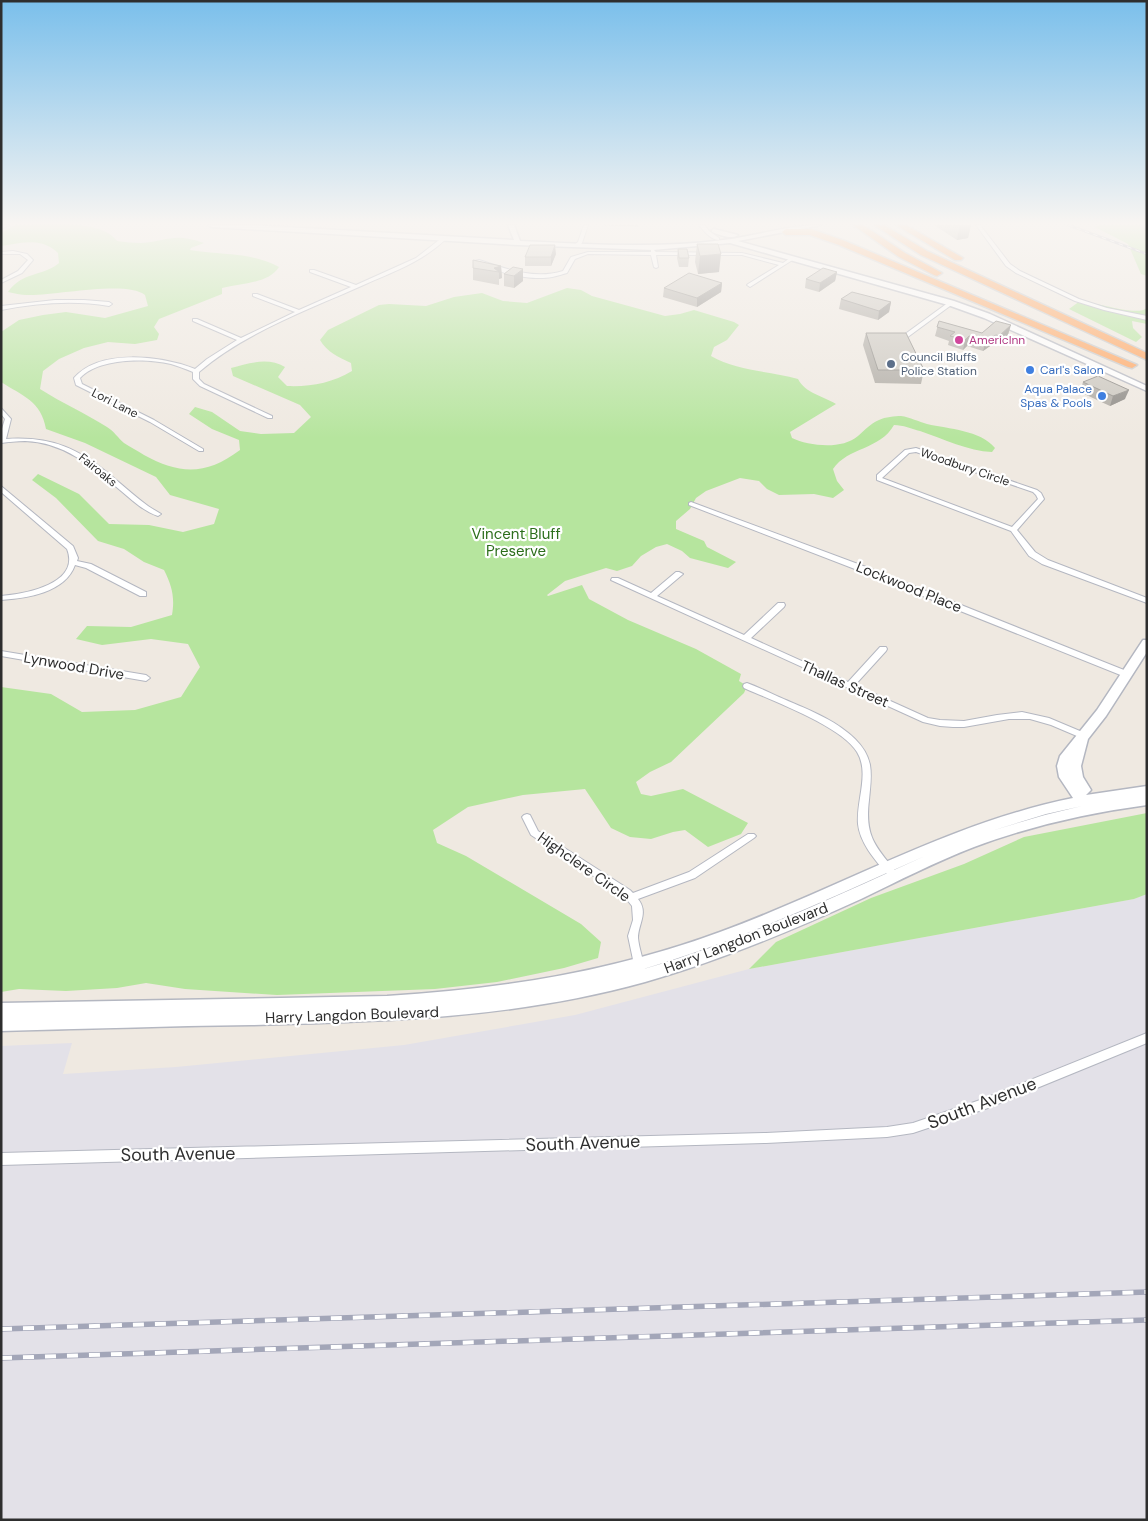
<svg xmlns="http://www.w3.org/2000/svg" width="1148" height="1521" viewBox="0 0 1148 1521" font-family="'DM Sans',sans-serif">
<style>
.industrial{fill:#e3e1e8}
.green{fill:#b6e59e}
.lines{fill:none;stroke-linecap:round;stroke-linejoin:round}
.minor-casing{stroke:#b4b7c1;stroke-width:2}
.secondary-casing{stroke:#b4b7c1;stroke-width:3}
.motorway-casing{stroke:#c9c9c9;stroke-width:3}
.minor{fill:#fff;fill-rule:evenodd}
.secondary{fill:#fff;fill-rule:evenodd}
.motorway{fill:#ffa35c;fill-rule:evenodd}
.rail-far1-casing{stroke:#a3a6b8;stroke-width:2.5}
.rail-casing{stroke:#a3a6b8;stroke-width:5.5}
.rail-far1{stroke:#fff;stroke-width:1;stroke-dasharray:4.5;stroke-linecap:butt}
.rail{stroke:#fff;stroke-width:4;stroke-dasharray:11;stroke-linecap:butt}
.wall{fill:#afaba4}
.shaded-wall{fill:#8e8b86}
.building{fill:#cbc7bf;stroke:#8e8b86}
.hotel-dot{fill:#d1479c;stroke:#fff;stroke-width:2}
.service-dot{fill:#5c6f8a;stroke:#fff;stroke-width:2}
.shop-dot{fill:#3f7fe0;stroke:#fff;stroke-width:2}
.labels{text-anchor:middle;stroke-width:4.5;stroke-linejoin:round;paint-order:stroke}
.far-hotel-label{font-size:12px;fill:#b23c85;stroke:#fff;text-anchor:start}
.far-service-label{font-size:12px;fill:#4e5e75;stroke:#fff;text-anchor:start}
.far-shop-label{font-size:12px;fill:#366cbe;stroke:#fff;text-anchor:start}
.far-street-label{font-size:12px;fill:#2e2e2e;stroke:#fff}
.park-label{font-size:15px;fill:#2c6e1b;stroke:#fff}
.street-label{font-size:15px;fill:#2e2e2e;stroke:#fff}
.near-street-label{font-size:18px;fill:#2e2e2e;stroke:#fff}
</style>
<rect width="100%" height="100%" fill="#efe9e1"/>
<path class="industrial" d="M1147 894V1520H1V1046L72 1043 63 1074 176 1067 404 1045 575 1015 749 969 1134 899Z"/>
<g class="green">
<path d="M15 225C41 225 101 218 117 241 125 242 133 243 141 243 168 241 174 232 204 243L191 248 190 250C219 255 253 252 279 267 268 284 241 283 222 288V294L159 319 154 327 159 334 157 340 135 344 108 342 84 348 59 359 43 371 40 389C62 403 85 413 107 427 114 431 118 438 124 443 130 447 138 451 144 455 180 475 207 475 240 450L239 440 212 429 189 414 195 407 212 412 240 431 261 434 294 433 311 417 300 405 233 376 231 368C248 363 269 357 285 367L278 377 287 386C310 387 332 383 352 371L351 363C338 357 327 352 320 340L328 330 379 305 389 304 426 306 454 297 482 293 503 301 527 303 567 288 581 290 592 296 665 316 680 314 694 310 734 322 739 325 727 340 714 347 711 356C737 371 769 371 798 379 805 393 823 396 836 404L790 432 792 438C809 446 842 450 858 436 865 430 870 424 879 420 885 417 895 416 901 416 910 417 919 422 927 424 949 429 980 430 995 448L992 452C968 451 944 439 920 431 912 429 903 425 894 425 880 450 848 447 833 469L837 481 844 490 833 498 814 494 779 495 767 489 759 481 740 478 706 491 696 498 690 509 676 521V529L704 541 707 547 736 562 728 568 690 558 682 551 667 544 656 547 641 556 632 566 617 571 606 568 565 581 547 595 548 596 582 585 589 599 628 620 696 649 741 674 739 681 747 686 744 693 671 762 650 772 636 782 641 794 651 796 683 789 748 823 741 834 708 847 685 830 673 832 651 839 630 837 611 828 585 789 523 795 468 807 433 830 437 843 466 856 581 924 601 942 598 958 564 968 497 982 435 989 277 995 185 989 146 983 117 988 66 991 19 989 1 992V687L51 694 82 712 135 710 181 697 200 667 188 644 151 639 102 645 76 639 87 626 131 627 172 615C175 597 172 586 164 570L144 562 124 549 98 541 56 498 32 480 38 474 79 494 109 524 149 525 183 532 214 524 219 509 170 495 156 477 85 443 46 429C41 401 23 396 1 382V332L19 320 43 315 66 312 105 318 148 306 145 295C126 280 55 296 27 295 21 295 14 293 8 292 23 271 42 277 59 263L58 253C41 237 23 243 1 246V233Z"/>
<path d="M1099 225H1147V276L1141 274 1128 244 1095 227Z"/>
<path d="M1080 301C1096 302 1137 317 1147 308V324L1132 321 1133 328 1142 337 1136 342 1069 309Z"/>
<path d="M1147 813V894L1134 899 749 969 776 942 871 898 964 864 1024 837Z"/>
</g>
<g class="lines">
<defs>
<g id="minor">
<path d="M3 225H9L1 229V226Z"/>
<path d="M584 225H588L582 243 578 247H574V245L578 242Z"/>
<path d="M699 225H704L709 231 719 238V240C711 240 704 231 699 225Z"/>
<path d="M976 225H980L1010 264 1020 271 1079 299 1107 308 1147 316V320L1104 310 1075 301 1016 273 1006 266Z"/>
<path d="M443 237 447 238C423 261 398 270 368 283 313 308 245 332 199 372V379L204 384 272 416V418H268L200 386 193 379V372C186 369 178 366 171 364 145 358 99 358 80 378L82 384 154 420 203 449V451H199L150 422 76 385 74 378C100 348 162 356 195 369L207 359 237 340 193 321V319H197L241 338 295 312 253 296V294H257L299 310 351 287 310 272V270H314L356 285 416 258Z"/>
<path d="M653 249 656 252 742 253 783 263 790 258 794 259 750 287 747 285 748 284 779 265 742 255H656L658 267 656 268 654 267 651 255 588 254 575 259 567 273C559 275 552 278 543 278 524 279 491 271 475 261L479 260C506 269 534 280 563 271L571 257 588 252H651V250Z"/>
<path d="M13 251 27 254 33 260 22 273 1 283V280L18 271 28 260 20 254H1V252Z"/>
<path d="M55 300H84L109 302 112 304 109 306C73 300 37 303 1 310V306Z"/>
<path d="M949 302 954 303 901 342H897V340Z"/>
<path d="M1 408 11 419 6 439C53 436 80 449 115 479 126 488 137 498 148 506 152 509 157 511 161 514L158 516C143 511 132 500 120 490 92 466 63 442 25 441 17 441 9 442 1 443V432L5 419 1 414Z"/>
<path d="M916 448 1037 490 1041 493 1044 499 1017 530 1035 552 1048 560 1147 598V603L1042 564 1029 556 1011 531 877 480V475L905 450ZM916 452 1033 492 1036 495 1038 499 1012 527 882 478 909 453Z"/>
<path d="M1 486 73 546 78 558 77 561 91 564 146 592V596H140L86 568 75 565C65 593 27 598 1 600V596C25 594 81 584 67 549L1 492Z"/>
<path d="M691 502 866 567 1129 672 1130 674 1129 676H1123L860 571 689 505V503Z"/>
<path d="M676 572H679L683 574 657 596 744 635 778 603H784L785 605 784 607 751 638 848 682 880 647H886L887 649 886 651 855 685 928 718 940 720 964 721 997 715 1022 712 1049 718 1087 734 1088 736 1084 739 1051 725 1030 719H1009L964 727H953L940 726 923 722 611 580 612 578H618L651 593Z"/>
<path d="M1 651 146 675 150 678 146 681 1 656Z"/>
<path d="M747 683C758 687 768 692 779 697 804 708 835 719 855 739 863 747 868 755 870 765 872 777 870 788 869 800 865 833 873 844 893 868L895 871 893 874H887C875 860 860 843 858 824 856 801 870 773 857 752 841 726 773 701 744 688L743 686 744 684Z"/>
<path d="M527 814 530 815 538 831 630 890 633 893 689 872 748 834H754L756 836 754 838 695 878 638 899C649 913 638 924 638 938 639 948 643 959 645 969L644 972 640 973 636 972 635 969 628 936 633 920 632 906 624 896 531 835 522 817 524 815Z"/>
<path d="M1147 1033V1043L988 1108 913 1133 887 1137 766 1143 1 1165V1153L766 1133 887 1127 913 1123 983 1099Z"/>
</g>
<g id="secondary">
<path d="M208 225H248L514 240 508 225H514L520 241C588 244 656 249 723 240 756 236 788 225 821 225L738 241 954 301 990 314 1147 386V391L984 318 948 305 730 243 653 250 518 245 211 227Z"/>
<path d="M714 229 738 235C731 240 720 235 712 232V230Z"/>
<path d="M1143 640H1147V652L1106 716 1088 739 1081 766 1083 777 1091 790 1086 795 1147 786V805C1088 813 1030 826 974 847 935 862 898 881 861 899 791 931 719 961 645 982 516 1018 383 1022 251 1025 167 1026 84 1029 1 1031V1017L130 1014 1 1017V1003L387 996C501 989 612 972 720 932 838 889 949 823 1073 798L1059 777 1057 766 1060 756 1097 710ZM1082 806 1045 815 991 831 1046 814ZM925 856C823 902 723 950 614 977 723 949 823 901 925 856Z"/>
</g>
<g id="motorway">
<path d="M853 225H863L905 253 942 273 937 276 934 275 899 257Z"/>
<path d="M874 225H884L927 251 1147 353V360L921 255Z"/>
<path d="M896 225H906L963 258 961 260H955Z"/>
<path d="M811 229 845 241 1137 365 1132 368 1128 367 839 245 810 235H786L782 232 786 229Z"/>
</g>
</defs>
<use href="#minor" class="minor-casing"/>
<use href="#secondary" class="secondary-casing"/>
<use href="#motorway" class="motorway-casing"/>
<use href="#minor" class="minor"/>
<use href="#secondary" class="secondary"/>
<use href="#motorway" class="motorway"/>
<defs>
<g id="rail-far1">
<path d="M1068 225 1147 254"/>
<path d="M1140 225 1147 230"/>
</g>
<g id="rail">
<path d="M1 1329 1147 1292"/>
<path d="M1 1358 1147 1320"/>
</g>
</defs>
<use href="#rail-far1" class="rail-far1-casing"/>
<use href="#rail" class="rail-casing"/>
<use href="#rail-far1" class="rail-far1"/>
<use href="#rail" class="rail"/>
</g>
<g class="wall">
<path d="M598 225H639L638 227Z"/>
<path d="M934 225H971L968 238 957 240Z"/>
<path d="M697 244 719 272 698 274 695 262Z"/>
<path d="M678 249 689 258 688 267H679L677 258Z"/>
<path d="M556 254 551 266H525V257Z"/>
<path d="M501 266 502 278 499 279V285L473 280V268Z"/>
<path d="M513 267 523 281 514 288 504 286V274Z"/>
<path d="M837 272 835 281 819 292 805 288 806 279Z"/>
<path d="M722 283 721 292 697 307 663 297 664 288Z"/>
<path d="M841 299 891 302 889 312 878 320 839 309Z"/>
<path d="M939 321 982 333 1008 335 996 345 993 344 983 351 967 346 963 350 948 345 949 341 935 336Z"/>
<path d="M866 333 924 370 921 384 875 383 863 345Z"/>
<path d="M1083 382 1125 399 1110 406 1080 392Z"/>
</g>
<g class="shaded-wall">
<path d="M960 225H971L968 238 957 240Z"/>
<path d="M555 245 556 254 551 266V257Z"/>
<path d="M721 254 719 272 698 274 700 256Z"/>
<path d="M501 266 502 278 499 279V272L494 268Z"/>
<path d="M523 269V281L514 288V276Z"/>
<path d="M837 272 835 281 819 292 820 283Z"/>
<path d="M722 283 721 292 697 307V298Z"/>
<path d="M891 302 889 312 878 320 879 311Z"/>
<path d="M1011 325 1008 335 996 345 999 336Z"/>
<path d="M996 335 993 344 983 351 986 341Z"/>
<path d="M969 336 967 346 963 350 965 340Z"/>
<path d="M1129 390 1125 399 1110 406 1113 396Z"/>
</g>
<g class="building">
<path d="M697 244H718L721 254 700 256Z"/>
<path d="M530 245H555L551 257H525Z"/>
<path d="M678 249H687L689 258H679Z"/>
<path d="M473 260 501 266 494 268 499 272 473 268Z"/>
<path d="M513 267 523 269 514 276 504 274Z"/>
<path d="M823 268 837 272 820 283 806 279Z"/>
<path d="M689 273 722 283 697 298 664 288Z"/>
<path d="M852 292 891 302 879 311 841 299Z"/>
<path d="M939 321 982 333 996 321 1011 325 999 336 996 335 986 341 969 336 965 340 950 336 955 332 937 327Z"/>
<path d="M866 333H906L924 370H878Z"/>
<path d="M1098 376 1129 390 1113 396 1083 382Z"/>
</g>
<linearGradient id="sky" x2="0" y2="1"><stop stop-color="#7abfeb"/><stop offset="0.51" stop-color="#f8f5f2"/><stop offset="1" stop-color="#f8f5f2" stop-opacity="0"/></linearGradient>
<rect width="1148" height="438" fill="url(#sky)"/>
<circle class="hotel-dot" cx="959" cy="340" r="5"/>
<circle class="service-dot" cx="891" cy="364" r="5"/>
<g class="shop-dot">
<circle cx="1030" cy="370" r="5"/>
<circle cx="1102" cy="396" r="5"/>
</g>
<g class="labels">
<g class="far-hotel-label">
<text x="969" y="344">AmericInn</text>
</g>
<g class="far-service-label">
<text x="901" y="361">Council Bluffs<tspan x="901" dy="14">Police Station</tspan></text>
</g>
<g class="far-shop-label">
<text x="1040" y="374">Carl's Salon</text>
<text x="1092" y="393" text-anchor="end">Aqua Palace<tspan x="1092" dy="14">Spas &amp; Pools</tspan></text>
</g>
<g class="far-street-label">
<text transform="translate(115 403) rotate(27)" y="4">Lori Lane</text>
<text transform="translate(965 467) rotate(19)" y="4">Woodbury Circle</text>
<text transform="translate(98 470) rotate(39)" y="4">Fairoaks</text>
</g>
<g class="park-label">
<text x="516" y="539">Vincent Bluff<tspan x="516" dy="17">Preserve</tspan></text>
</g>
<g class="street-label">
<text transform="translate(909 587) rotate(22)" y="5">Lockwood Place</text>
<text transform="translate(74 666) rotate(10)" y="5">Lynwood Drive</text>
<text transform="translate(845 684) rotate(24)" y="5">Thallas Street</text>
<text transform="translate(584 867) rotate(35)" y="5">Highclere Circle</text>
<text transform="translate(746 938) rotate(-21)" y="5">Harry Langdon Boulevard</text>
<text transform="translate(352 1015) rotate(-2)" y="5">Harry Langdon Boulevard</text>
</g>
<g class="near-street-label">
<text transform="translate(982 1103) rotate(-21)" y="6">South Avenue</text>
<text transform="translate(583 1143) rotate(-2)" y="6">South Avenue</text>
<text transform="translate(178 1154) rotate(-1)" y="6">South Avenue</text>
</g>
</g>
<rect width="1148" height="1521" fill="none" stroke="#2e2e2e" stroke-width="5"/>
</svg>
